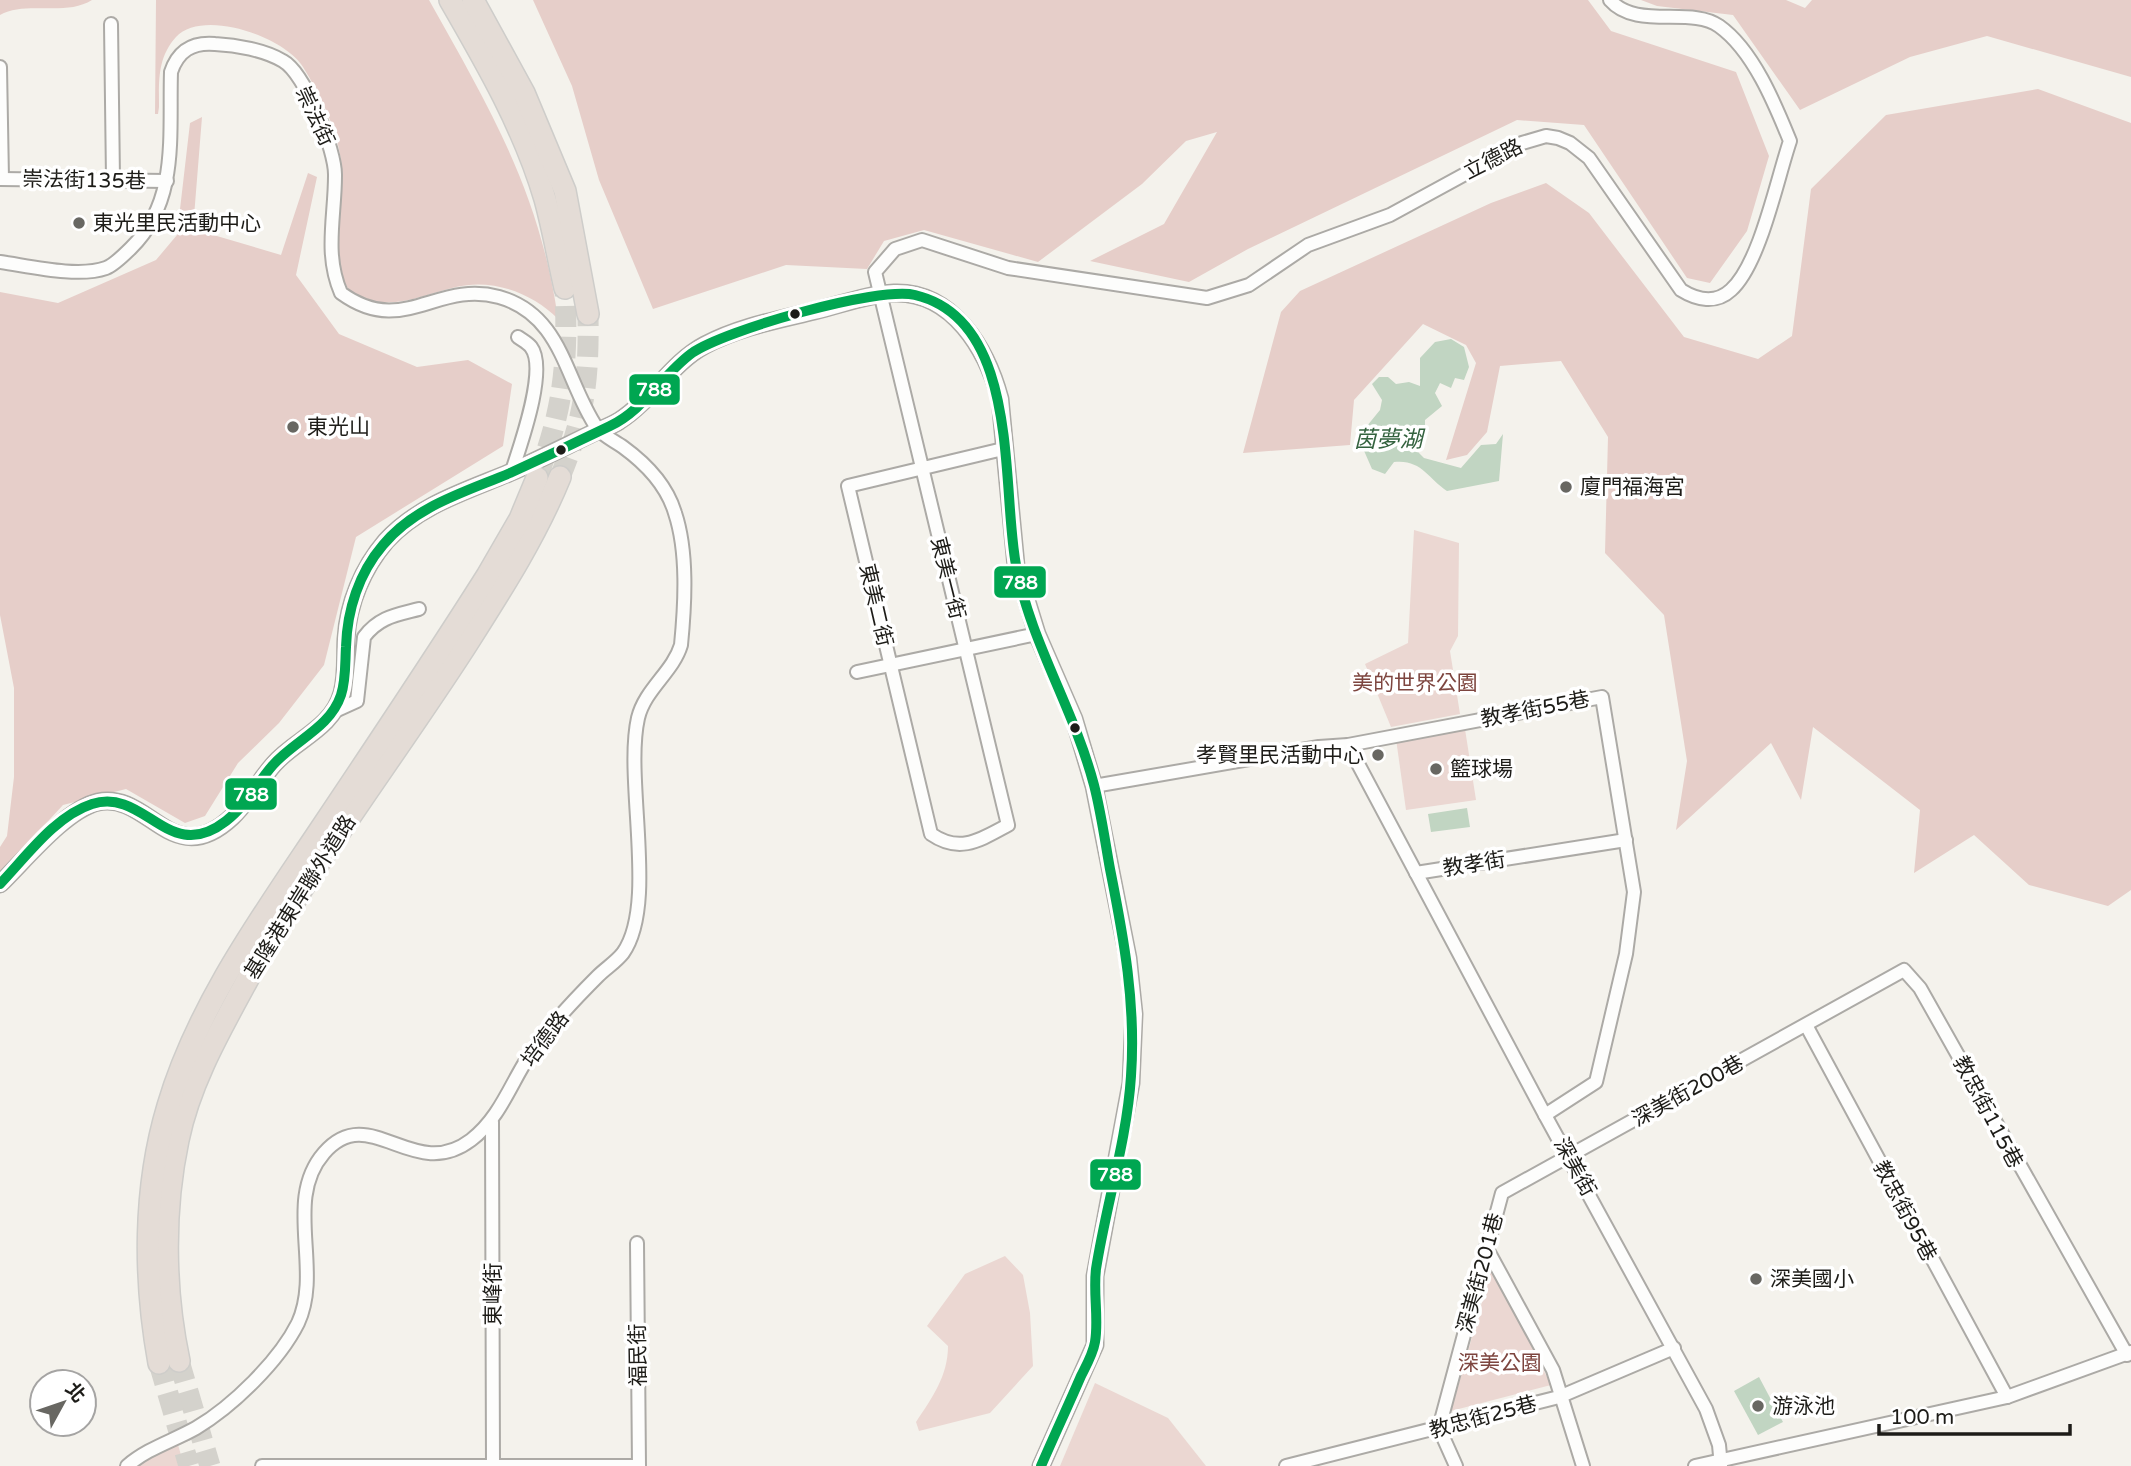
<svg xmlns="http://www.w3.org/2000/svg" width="2131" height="1466" viewBox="0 0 2131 1466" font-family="'Varela Round','Noto Sans TC',sans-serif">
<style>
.green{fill:#ebd7d2}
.forest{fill:#e6cec9}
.water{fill:#c1d5c2}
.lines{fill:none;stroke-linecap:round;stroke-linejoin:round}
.trunk-tunnel{stroke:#d4d2cc;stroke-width:21;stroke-dasharray:21 10;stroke-linecap:butt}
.minor-casing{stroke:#acaaa6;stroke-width:16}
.tertiary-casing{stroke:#acaaa6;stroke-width:19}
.trunk-casing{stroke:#cecdca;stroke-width:24}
.minor{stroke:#fdfdfc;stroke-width:12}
.tertiary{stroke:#fdfdfc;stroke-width:16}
.trunk{stroke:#e4dcd6;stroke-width:21}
.bus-1-casing{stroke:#fff;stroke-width:16}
.bus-1{stroke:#00a651;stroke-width:10}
.poi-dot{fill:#686762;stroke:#fff;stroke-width:2.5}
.bus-dot{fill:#1d1c18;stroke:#fff;stroke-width:2.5}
.labels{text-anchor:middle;stroke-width:7;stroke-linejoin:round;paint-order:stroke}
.street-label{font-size:21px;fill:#1d1c18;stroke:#fff}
.poi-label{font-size:21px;fill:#1d1c18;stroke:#fff;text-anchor:start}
.park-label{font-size:21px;fill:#7d453f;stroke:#fff}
.water-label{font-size:23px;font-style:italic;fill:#33623e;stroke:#fff}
.line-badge{stroke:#fff;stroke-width:2.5}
.badge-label{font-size:19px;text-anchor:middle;font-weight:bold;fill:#fff}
</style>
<rect width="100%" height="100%" fill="#f4f2ec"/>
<g class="green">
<path d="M1414 530 1459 543 1458 636 1450 651 1460 714 1391 727 1365 664 1408 643Z"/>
<path d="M1465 729 1476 800 1406 810 1396 739Z"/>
<path d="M1005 1256 1023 1275 1030 1313 1033 1366 990 1413 919 1431 916 1422C932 1398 948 1376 948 1346L927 1326 965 1274Z"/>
<path d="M1492 1267 1551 1385 1451 1411Z"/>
<path d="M1095 1383 1168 1418 1206 1466H1060Z"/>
<path d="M177 1441 184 1466H135Z"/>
</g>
<g class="forest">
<path d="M0 0H92C65 17 26 0 0 15Z"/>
<path d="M156 0H429C490 109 540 192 558 319 533 293 492 278 456 287 426 294 399 308 368 300 364 299 357 298 354 295 324 269 346 195 341 160 337 129 320 94 303 67 285 37 203 8 176 37 157 58 159 82 159 107L158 114H155Z"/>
<path d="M533 0H1588L1611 31 1736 72 1769 156 1747 231 1710 283 1687 278 1584 125 1517 120 1248 249 1189 282 1090 261 1164 224 1217 132 1186 141 1142 184 1038 262 924 230 884 241 867 269 786 265 653 309 599 180 572 86Z"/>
<path d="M1641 0H1786L1805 8 1812 0H2131V77L1987 36 1910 57 1800 110 1733 15 1657 6Z"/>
<path d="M2038 89 2131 123V890L2108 906 2029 885 1974 835 1914 873 1920 810 1813 727 1801 800 1771 743 1676 830 1687 761 1664 615 1605 553 1608 437 1561 361 1500 366 1487 432 1467 455 1446 460 1476 363 1466 345 1423 324 1354 400 1350 445 1243 453 1281 312 1300 291 1491 203 1546 183 1589 213 1684 337 1758 359 1792 336 1811 189 1886 115Z"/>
<path d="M202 117 193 229 281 255 308 173 317 177 296 275 339 334 417 367 468 360 512 384 503 446 356 537 324 665 279 723 238 763 205 816 185 823 126 789 63 805 0 873V847L7 836 14 777V688L0 615V292L58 303 156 260 177 235 190 123Z"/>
</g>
<g class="water">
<path d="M1451 339 1464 347 1469 367 1464 380 1455 378 1451 388 1440 383 1435 393 1442 406 1425 420V427L1418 437 1412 438 1411 445 1424 458 1461 468 1481 445 1496 444 1503 434 1499 481 1447 491C1428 478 1421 459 1394 462L1385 474 1372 469 1358 437 1380 410 1382 400 1372 384 1379 377H1388L1396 384 1409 382 1420 386V358L1435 342Z"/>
<path d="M1467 808 1470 827 1431 832 1428 814Z"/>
<path d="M1759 1377 1783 1422 1758 1435 1734 1391Z"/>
</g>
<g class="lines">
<g class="trunk-tunnel">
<path d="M560 477C585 417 589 378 588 314"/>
<path d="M537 478C564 408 568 363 565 288"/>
<path d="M179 1361 210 1466"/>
<path d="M159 1363 189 1466"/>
</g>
<defs>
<g id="minor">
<path d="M111 24 113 179"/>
<path d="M0 67 2 179"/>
<path d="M0 179 167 181"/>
<path d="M0 262C29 266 78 278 106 268 114 265 125 254 131 248 179 201 169 135 171 72 178 51 192 42 215 44 236 45 265 50 283 61 305 73 336 151 335 176 335 217 324 254 341 293 403 338 436 280 499 297 563 315 565 381 597 428 603 436 615 441 623 447 645 463 667 486 675 513 688 552 685 604 681 645 673 672 645 689 638 718 624 780 658 904 623 953 616 962 606 968 598 976 578 996 558 1017 541 1039 514 1071 505 1114 471 1140 413 1184 370 1100 324 1153 283 1200 323 1269 298 1323 279 1361 233 1406 196 1428 173 1441 148 1448 127 1466"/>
<path d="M1003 449 848 486 931 834C960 854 980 840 1008 825L875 272 895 249 922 240 1008 268 1207 298 1249 285 1308 245 1390 215 1522 143 1546 136 1558 138 1570 143 1589 158 1681 290C1697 300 1716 304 1731 290 1760 264 1777 179 1790 141 1775 104 1753 50 1719 26 1691 6 1636 30 1610 0"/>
<path d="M512 471C520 446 548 369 531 347 528 343 522 340 518 337"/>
<path d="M857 672 1037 634"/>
<path d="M335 711 357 701 364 637C379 617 396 615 419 609"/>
<path d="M1348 745 1545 1115 1706 1409 1719 1445 1721 1466"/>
<path d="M1094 786 1319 747 1348 745 1602 697 1634 892 1626 954 1596 1082 1545 1115"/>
<path d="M1416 873 1626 840"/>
<path d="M1806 1025 2007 1397"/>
<path d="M492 1122 493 1466"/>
<path d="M637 1243 639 1466"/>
<path d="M1486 1247 1553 1370 1583 1466"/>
<path d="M262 1466H639"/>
<path d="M1286 1466 1559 1397 1674 1348"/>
<path d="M1456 1466 1439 1428 1502 1193 1904 970 1920 988 2127 1355"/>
<path d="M1695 1466 2007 1397 2131 1352"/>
</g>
<path id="tertiary" d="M0 884C25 860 65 810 98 802 149 791 172 873 232 817 248 802 259 781 274 764 296 739 332 729 342 693 347 675 345 657 346 639 348 603 363 568 386 541 419 505 466 491 509 473 536 461 562 448 589 435 598 430 610 427 619 421 651 401 671 363 705 345 739 327 777 320 814 311 840 305 868 294 894 293 953 291 987 350 1000 399L1016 566 1037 634 1074 719 1094 786 1128 958 1134 1014 1131 1083 1095 1276V1345L1041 1466"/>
<g id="trunk">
<path d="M450 0C487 64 524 128 545 199 553 228 558 258 565 288"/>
<path d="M473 0 524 93 565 191 588 314"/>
<path d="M179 1361C164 1291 163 1210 178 1140 190 1081 222 1027 250 975 314 861 394 757 465 647 500 592 535 538 560 477"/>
<path d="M159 1363C144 1280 143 1189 168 1106 197 1007 261 918 318 833 375 748 432 663 487 576L520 519 537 478"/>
</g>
</defs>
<use href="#minor" class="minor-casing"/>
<use href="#tertiary" class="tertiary-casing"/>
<use href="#trunk" class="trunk-casing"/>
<use href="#minor" class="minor"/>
<use href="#tertiary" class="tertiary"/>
<use href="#trunk" class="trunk"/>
<defs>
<path id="bus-1" d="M0 884C26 857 55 816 92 804 146 787 168 866 226 821 246 806 257 783 273 765 295 740 330 728 341 695 346 680 345 663 346 647 347 610 359 573 383 545 415 506 465 492 510 473 543 458 577 442 610 426 644 410 662 375 692 353 725 330 878 286 915 295 1021 320 1001 486 1016 565 1030 641 1074 709 1094 785 1101 812 1105 841 1110 869 1124 939 1136 1004 1131 1076 1127 1140 1106 1205 1096 1269 1093 1293 1099 1319 1095 1342 1093 1354 1086 1366 1081 1376 1068 1406 1054 1436 1041 1466"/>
</defs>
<use href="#bus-1" class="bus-1-casing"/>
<use href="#bus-1" class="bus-1"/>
</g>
<g class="poi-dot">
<circle cx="79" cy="223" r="7"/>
<circle cx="293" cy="427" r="7"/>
<circle cx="1566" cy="487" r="7"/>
<circle cx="1378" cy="755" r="7"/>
<circle cx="1436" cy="769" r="7"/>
<circle cx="1756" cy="1279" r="7"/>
<circle cx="1758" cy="1406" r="7"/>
</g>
<g class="bus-dot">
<circle cx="795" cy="314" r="6"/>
<circle cx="561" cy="450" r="6"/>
<circle cx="1075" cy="728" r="6"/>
</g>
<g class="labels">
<g class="street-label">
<text transform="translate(315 116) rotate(65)" y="7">崇法街</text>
<text transform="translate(1493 159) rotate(-27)" y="7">立德路</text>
<text transform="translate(84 180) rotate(1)" y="7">崇法街135巷</text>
<text transform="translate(948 578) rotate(76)" y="7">東美一街</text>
<text transform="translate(876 605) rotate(77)" y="7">東美二街</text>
<text transform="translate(1535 709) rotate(-11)" y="7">教孝街55巷</text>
<text transform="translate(1474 864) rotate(-9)" y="7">教孝街</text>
<text transform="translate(300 897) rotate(-58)" y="7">基隆港東岸聯外道路</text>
<text transform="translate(545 1039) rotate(-53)" y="7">培德路</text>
<text transform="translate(1688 1091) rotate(-29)" y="7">深美街200巷</text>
<text transform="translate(1988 1112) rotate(62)" y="7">教忠街115巷</text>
<text transform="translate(1575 1167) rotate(61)" y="7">深美街</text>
<text transform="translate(1905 1211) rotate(62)" y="7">教忠街95巷</text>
<text transform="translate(1480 1273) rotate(-75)" y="7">深美街201巷</text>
<text transform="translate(493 1294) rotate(-90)" y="7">東峰街</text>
<text transform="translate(638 1355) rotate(-91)" y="7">福民街</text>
<text transform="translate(1483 1417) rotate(-15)" y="7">教忠街25巷</text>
</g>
<g class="poi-label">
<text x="93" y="230">東光里民活動中心</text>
<text x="307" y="434">東光山</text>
<text x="1580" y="494">廈門福海宮</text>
<text x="1364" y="762" text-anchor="end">孝賢里民活動中心</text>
<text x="1450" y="776">籃球場</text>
<text x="1770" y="1286">深美國小</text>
<text x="1772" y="1413">游泳池</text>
</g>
<g class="park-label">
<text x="1415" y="690">美的世界公園</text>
<text x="1500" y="1370">深美公園</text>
</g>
<g class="water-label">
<text x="1388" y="447">茵夢湖</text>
</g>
</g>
<g class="line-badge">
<rect x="628" y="373" width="53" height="33" rx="7" fill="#00a651"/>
<rect x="993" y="565" width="54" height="34" rx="7" fill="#00a651"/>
<rect x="224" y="777" width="54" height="34" rx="7" fill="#00a651"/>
<rect x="1089" y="1158" width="53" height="33" rx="7" fill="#00a651"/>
</g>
<g class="badge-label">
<text x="654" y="396">788</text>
<text x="1020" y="589">788</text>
<text x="251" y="801">788</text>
<text x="1115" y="1181">788</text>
</g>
<g transform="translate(63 1403) rotate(50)"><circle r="33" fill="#ffffff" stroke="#a5a4a3" stroke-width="2"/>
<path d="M0-5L12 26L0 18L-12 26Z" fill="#686762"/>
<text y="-10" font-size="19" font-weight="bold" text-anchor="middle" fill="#1d1c18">北</text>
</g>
<path d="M1879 1424v10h191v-10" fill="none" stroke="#1d1c18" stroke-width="3.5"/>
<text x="1890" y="1424" font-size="21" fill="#1d1c18" stroke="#ffffff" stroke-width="5" paint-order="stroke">100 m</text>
</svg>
